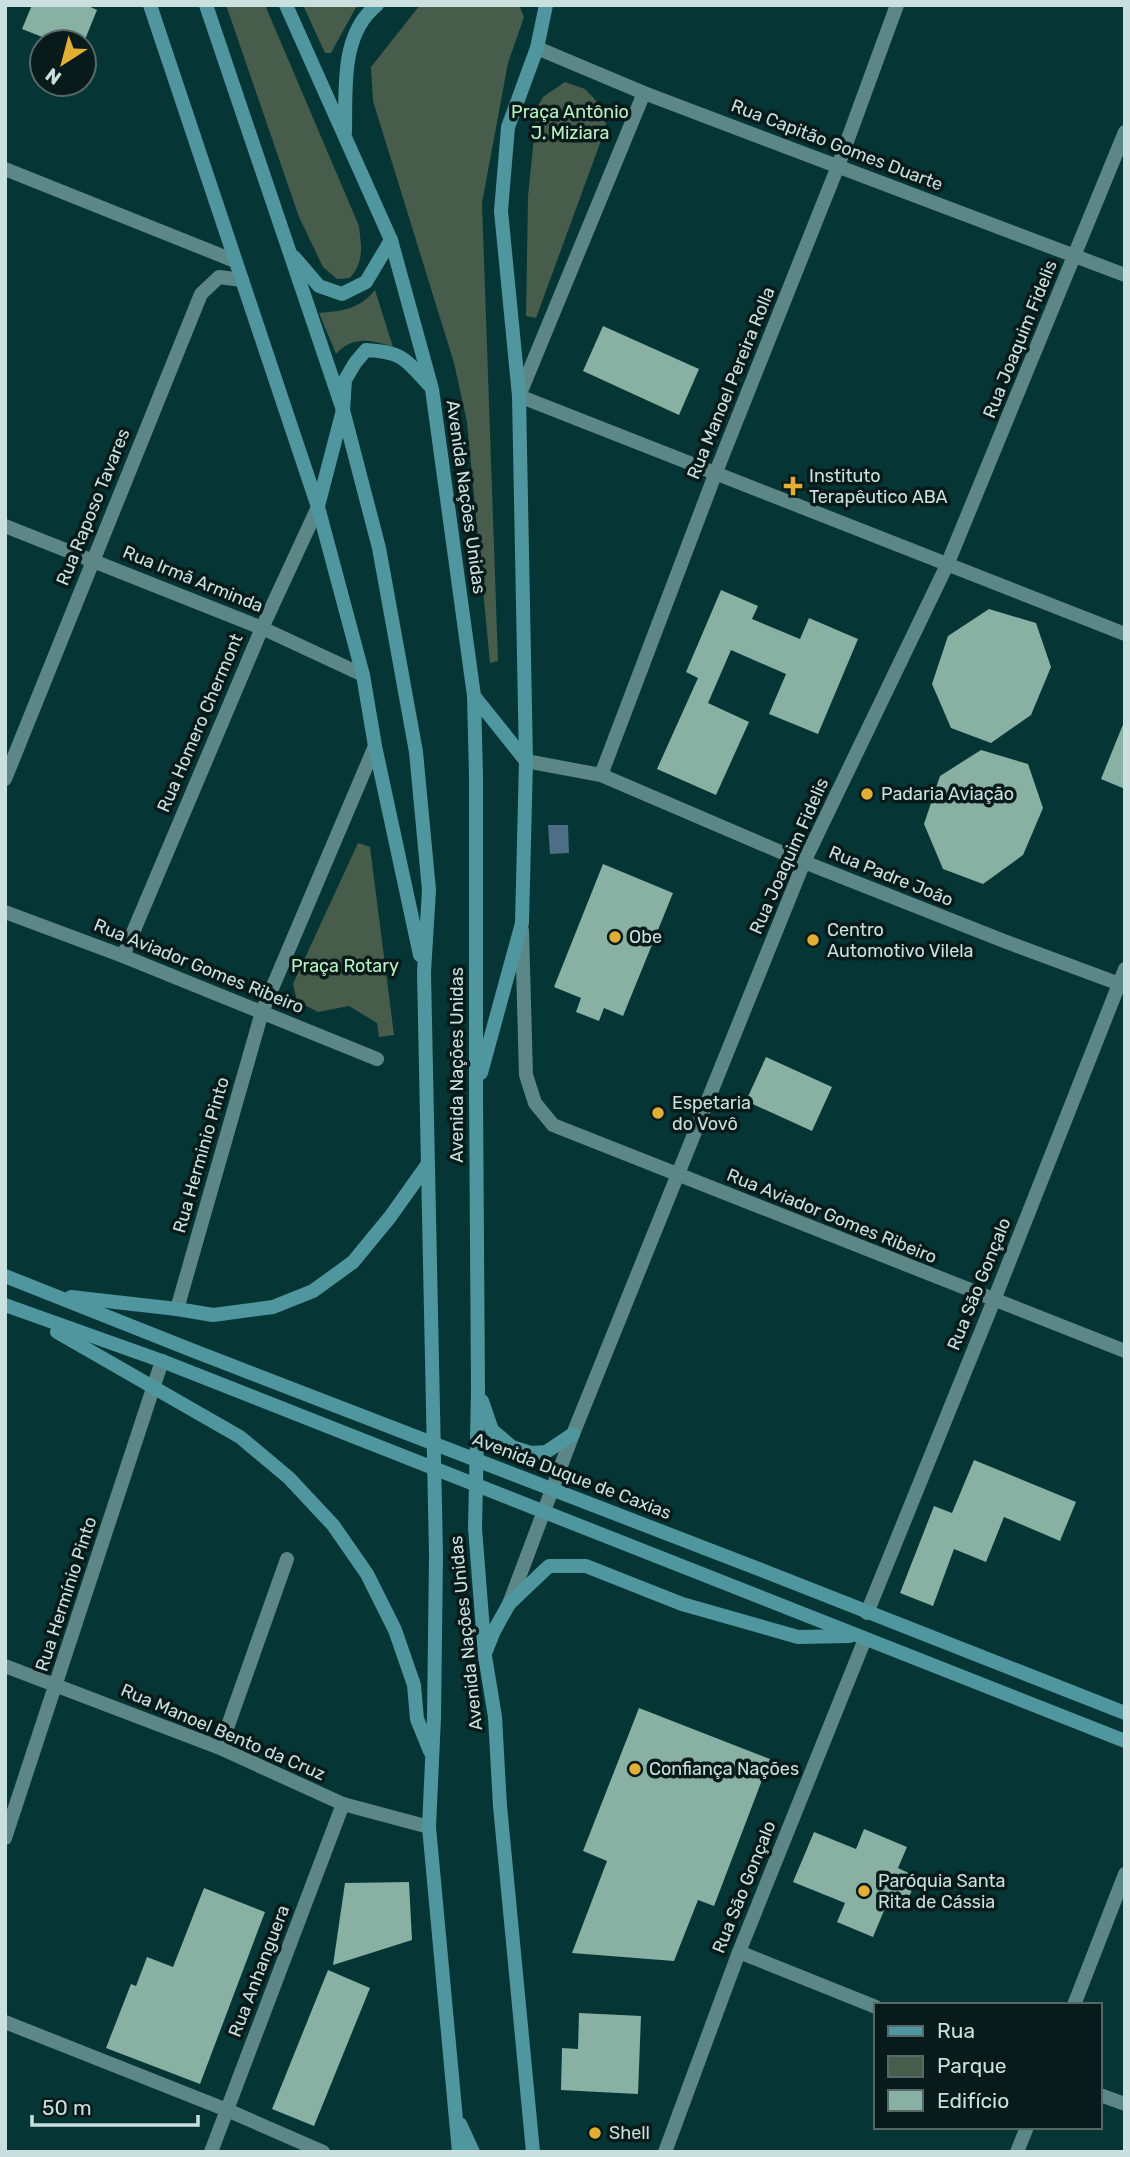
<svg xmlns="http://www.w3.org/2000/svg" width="1130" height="2157" viewBox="0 0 1130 2157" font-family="Rubik,sans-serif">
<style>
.green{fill:#485c4c}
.water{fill:#4d6f85}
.building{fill:#88b1a3}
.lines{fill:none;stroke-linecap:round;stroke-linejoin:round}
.street{stroke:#5c8786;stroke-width:14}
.secondary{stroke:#4f969e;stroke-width:14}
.poi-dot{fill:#e3ae34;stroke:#081a19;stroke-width:2.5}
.labels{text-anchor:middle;stroke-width:7;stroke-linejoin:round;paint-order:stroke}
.park-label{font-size:18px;fill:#baf0c3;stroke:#081a19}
.street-label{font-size:18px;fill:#cae0df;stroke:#081a19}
.poi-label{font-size:18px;fill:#cae0df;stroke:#081a19;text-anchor:start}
</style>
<rect width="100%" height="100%" fill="#053535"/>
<g class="green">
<path d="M226 5H265L359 226C361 247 365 260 350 278L337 279 323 267 299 217Z"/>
<path d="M303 5H359L355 9 331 53H325Z"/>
<path d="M420 5H519L524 17 508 63 482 203 498 661 490 663 467 422 454 363 373 101 371 67Z"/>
<path d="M565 82 585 89 604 109 606 127 536 318 526 316 528 196 537 108 543 97Z"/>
<path d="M375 290 393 347C372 340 353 335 336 354L319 313C343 311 360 309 375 290Z"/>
<path d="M358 843 370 847 394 1035 379 1037 377 1023 349 1006 318 1012 297 1001 293 984Z"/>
</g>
<path class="water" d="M548 825H568L569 853 550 854Z"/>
<g class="building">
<path d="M32 5H86L97 10 84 42H65L51 36 50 40 22 29Z"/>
<path d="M603 326 699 369 679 415 583 371Z"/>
<path d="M721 590 758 606 752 619 800 639 809 618 858 639 818 734 769 714 786 674 731 650 708 703 749 722 716 795 657 769 698 678 686 672Z"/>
<path d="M989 609 1036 623 1051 667 1031 715 991 743 951 728 932 684 948 636Z"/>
<path d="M1124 722H1125V789L1101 779Z"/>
<path d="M981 750 1028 764 1043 808 1023 855 983 884 943 869 924 824 940 776Z"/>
<path d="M603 864 673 893 623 1016 604 1008 599 1021 576 1012 581 998 554 987Z"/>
<path d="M766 1057 832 1087 812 1131 746 1101Z"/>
<path d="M974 1460 1076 1502 1060 1541 1004 1517 986 1562 954 1549 933 1606 900 1593 934 1506 952 1513Z"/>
<path d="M639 1708 770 1759 714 1906 698 1900 674 1961 572 1953 607 1861 583 1851Z"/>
<path d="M864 1829 907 1847 898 1868 917 1877 905 1907 888 1901 873 1937 837 1922 845 1903 793 1882 814 1832 856 1849Z"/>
<path d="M409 1882 412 1940 333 1965 345 1883Z"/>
<path d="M204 1888 265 1912 200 2084 106 2048 131 1984 136 1986 147 1957 173 1967Z"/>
<path d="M328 1970 370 1988 314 2126 272 2109Z"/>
<path d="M579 2013 641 2016 638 2094 561 2090 562 2048 578 2049Z"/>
</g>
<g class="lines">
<g class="street">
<path d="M537 48 644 93 1125 275"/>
<path d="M644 93 519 396 1125 634"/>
<path d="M5 169 235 261"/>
<path d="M5 526 262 628 363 675"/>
<path d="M526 761 601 775 804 862 1004 941 1125 986"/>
<path d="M601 775 716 472 838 166 897 5"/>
<path d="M5 779 201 294 219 277 242 280"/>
<path d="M5 912 123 956 377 1059"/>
<path d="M522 930 526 1075 535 1103 553 1125 1125 1351"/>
<path d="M123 956 262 628 318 507"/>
<path d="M177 1309 262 1012 375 746"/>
<path d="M509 1604 573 1434 804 862 947 565 1125 132"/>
<path d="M867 1613 994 1300 1125 969"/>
<path d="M5 1666 220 1748 343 1804 429 1827"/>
<path d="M220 1748 287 1559"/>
<path d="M5 1838 162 1361"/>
<path d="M739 1952 876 2007"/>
<path d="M1074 2005 1125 1874"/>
<path d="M5 2022 227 2110 323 2152"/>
<path d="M1100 2095 1125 2104"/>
<path d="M211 2152 343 1804"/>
<path d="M665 2152 739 1952 865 1639"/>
<path d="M1017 2152 1027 2127"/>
</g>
<g class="secondary">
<path d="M150 5 318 507 363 675 375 746 420 955"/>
<path d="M206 5 343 410 379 548 416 752 429 890 424 972 436 1555 434 1718 429 1827 459 2152"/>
<path d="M286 5 391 240 432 389 474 696 476 776V1092L478 1392 475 1528 485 1656 495 1717 500 1806 533 2152"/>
<path d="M345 132C346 90 340 34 377 5"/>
<path d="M294 257 319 286 342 294 366 282 391 240"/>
<path d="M318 506 343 410 345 380 355 363 366 350C403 352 405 359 429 385"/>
<path d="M474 696 526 761"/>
<path d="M481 1073 522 923 526 761 519 396 501 211 508 127 537 48 546 5"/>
<path d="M5 1276 194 1351 769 1573 1125 1713"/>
<path d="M71 1297 177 1309 213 1315 273 1307 313 1291 353 1262 390 1217 427 1165"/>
<path d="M5 1305 162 1361 1125 1741"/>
<path d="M57 1332 240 1437 289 1478 333 1525 367 1574 395 1630 414 1685 417 1719 430 1751"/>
<path d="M482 1401 492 1430 512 1447 531 1453 546 1452 573 1434"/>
<path d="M486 1651 494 1631 509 1604 549 1566H586L682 1604 798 1637 850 1636"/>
<path d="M460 2124 473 2152"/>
</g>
</g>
<g class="poi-dot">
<path d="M789.5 475.5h7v7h7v7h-7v7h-7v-7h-7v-7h7z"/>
<circle cx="867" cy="794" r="7"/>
<circle cx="615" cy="937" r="7"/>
<circle cx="813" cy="940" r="7"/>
<circle cx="658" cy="1113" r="7"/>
<circle cx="635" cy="1769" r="7"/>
<circle cx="864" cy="1891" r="7"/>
<circle cx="595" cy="2133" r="7"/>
</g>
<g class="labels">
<g class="park-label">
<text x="570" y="118">Praça Antônio<tspan x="570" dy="21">J. Miziara</tspan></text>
<text x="345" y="972">Praça Rotary</text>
</g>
<g class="street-label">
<text transform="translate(837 145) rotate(21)" y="6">Rua Capitão Gomes Duarte</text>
<text transform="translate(1020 339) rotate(-68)" y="6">Rua Joaquim Fidelis</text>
<text transform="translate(731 383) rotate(-68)" y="6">Rua Manoel Pereira Rolla</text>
<text transform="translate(466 497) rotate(82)" y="6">Avenida Nações Unidas</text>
<text transform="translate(93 507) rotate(-68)" y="6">Rua Raposo Tavares</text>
<text transform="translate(193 579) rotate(22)" y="6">Rua Irmã Arminda</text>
<text transform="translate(200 723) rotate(-67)" y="6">Rua Homero Chermont</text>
<text transform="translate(789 856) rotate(-66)" y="6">Rua Joaquim Fidelis</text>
<text transform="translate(891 876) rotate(22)" y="6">Rua Padre João</text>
<text transform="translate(199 966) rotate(22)" y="6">Rua Aviador Gomes Ribeiro</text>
<text transform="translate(457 1065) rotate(-90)" y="6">Avenida Nações Unidas</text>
<text transform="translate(201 1155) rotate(-74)" y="6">Rua Herminio Pinto</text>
<text transform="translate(832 1216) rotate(22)" y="6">Rua Aviador Gomes Ribeiro</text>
<text transform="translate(979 1284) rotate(-68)" y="6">Rua São Gonçalo</text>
<text transform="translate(572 1476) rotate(21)" y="6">Avenida Duque de Caxias</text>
<text transform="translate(66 1594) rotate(-72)" y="6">Rua Hermínio Pinto</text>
<text transform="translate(466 1633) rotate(-96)" y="6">Avenida Nações Unidas</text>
<text transform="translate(223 1732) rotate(23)" y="6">Rua Manoel Bento da Cruz</text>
<text transform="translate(744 1887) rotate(-68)" y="6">Rua São Gonçalo</text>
<text transform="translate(259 1971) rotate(-69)" y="6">Rua Anhanguera</text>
</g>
<g class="poi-label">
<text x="809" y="482">Instituto<tspan x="809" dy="21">Terapêutico ABA</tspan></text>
<text x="881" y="800">Padaria Aviação</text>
<text x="827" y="936">Centro<tspan x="827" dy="21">Automotivo Vilela</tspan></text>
<text x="629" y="943">Obe</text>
<text x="672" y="1109">Espetaria<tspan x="672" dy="21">do Vovô</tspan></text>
<text x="649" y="1775">Confiança Nações</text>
<text x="878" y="1887">Paróquia Santa<tspan x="878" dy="21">Rita de Cássia</tspan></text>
<text x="609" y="2139">Shell</text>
</g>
</g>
<rect width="1130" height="2157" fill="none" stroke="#cae0df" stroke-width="14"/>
<rect x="874" y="2003" width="228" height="126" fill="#081a19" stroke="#566968" stroke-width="2"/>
<rect x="888" y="2026" width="35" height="10" fill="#4f969e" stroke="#566968" stroke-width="2"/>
<text x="937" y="2038" font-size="21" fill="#cae0df">Rua</text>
<rect x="888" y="2056" width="35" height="21" fill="#485c4c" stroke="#566968" stroke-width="2"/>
<text x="937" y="2073" font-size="21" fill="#cae0df">Parque</text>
<rect x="888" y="2090" width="35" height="21" fill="#88b1a3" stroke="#566968" stroke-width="2"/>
<text x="937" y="2108" font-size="21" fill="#cae0df">Edifício</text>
<g transform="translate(63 63) rotate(216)"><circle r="33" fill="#081a19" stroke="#566968" stroke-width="2"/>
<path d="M0-5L12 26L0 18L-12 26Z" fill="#e3ae34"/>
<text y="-10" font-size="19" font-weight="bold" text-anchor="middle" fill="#cae0df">N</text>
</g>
<path d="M32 2115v10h166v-10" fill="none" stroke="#cae0df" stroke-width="3.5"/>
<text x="42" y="2115" font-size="21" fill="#cae0df" stroke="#081a19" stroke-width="5" paint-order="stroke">50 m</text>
</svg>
